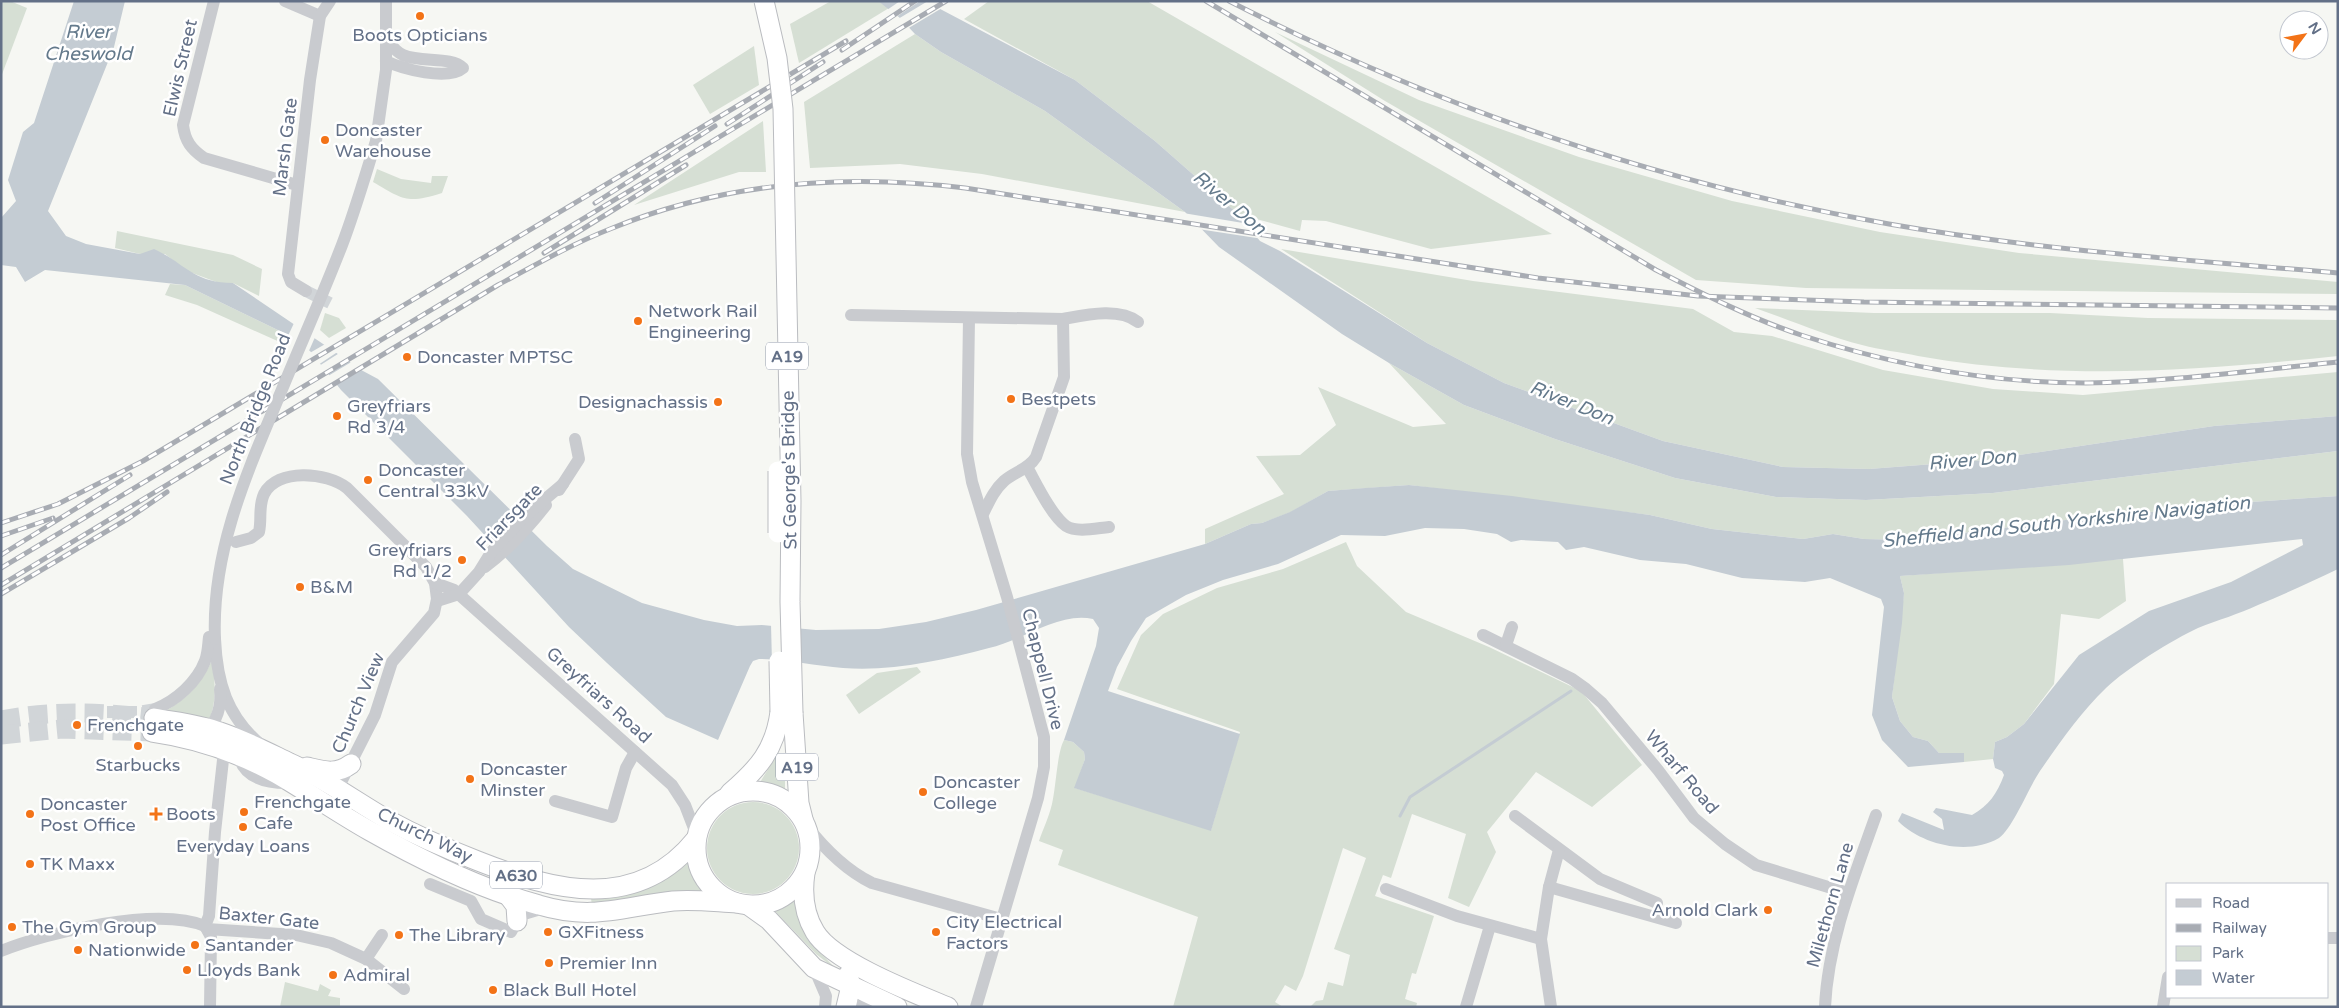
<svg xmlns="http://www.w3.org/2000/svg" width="2339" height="1008" viewBox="0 0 2339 1008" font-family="'Varela Round',sans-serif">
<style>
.green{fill:#d6dfd4}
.water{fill:#c4ccd3}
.pier{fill:#f6f7f3}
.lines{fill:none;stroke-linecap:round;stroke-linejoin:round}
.stream{stroke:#c4ccd3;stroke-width:3}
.minor-tunnel{stroke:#d1d5d8;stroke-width:12;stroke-dasharray:12 6;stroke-linecap:butt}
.highway-tunnel{stroke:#d1d5d8;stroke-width:19;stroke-dasharray:19 9;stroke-linecap:butt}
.highway-casing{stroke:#babcc0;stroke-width:21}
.minor{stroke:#c9cbcf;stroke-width:12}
.highway{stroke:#fff;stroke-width:19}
.rail-casing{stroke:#a8acb3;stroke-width:5}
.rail{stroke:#fff;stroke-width:3;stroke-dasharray:9;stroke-linecap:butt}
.highway-bridge-casing{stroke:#babcc0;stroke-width:21;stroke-linecap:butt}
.minor-bridge{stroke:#c9cbcf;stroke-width:12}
.highway-bridge{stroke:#fff;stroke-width:19}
.poi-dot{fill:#f37317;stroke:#fff;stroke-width:2}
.labels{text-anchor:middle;stroke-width:5;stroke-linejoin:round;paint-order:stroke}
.shield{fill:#fff;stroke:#929bab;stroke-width:1}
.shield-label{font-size:16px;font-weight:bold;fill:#637087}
.poi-label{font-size:18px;fill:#637087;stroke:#fff;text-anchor:start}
.street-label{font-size:18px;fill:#637087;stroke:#fff}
.water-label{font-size:19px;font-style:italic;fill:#63798b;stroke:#fff}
</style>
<rect width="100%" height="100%" fill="#f6f7f3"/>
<g class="green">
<path d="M1 1H10L27 8 1 77Z"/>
<path d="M831 1H878L889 8 799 63 790 24Z"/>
<path d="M989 1H1147L1552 234 1431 249 1326 221 1302 220 1300 231 1238 214 1155 141 1075 80 964 19Z"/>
<path d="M1275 32 1419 100 1579 157 1732 201 1880 232 2019 253 2338 282V294L1806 288 1696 280 1385 101Z"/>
<path d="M915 34 941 52 1045 111 1185 212 982 174 900 164 810 168 804 102Z"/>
<path d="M754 46 759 85 710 114 693 85Z"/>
<path d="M763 121 766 172H739L634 205Z"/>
<path d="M377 169 401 179 431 183 432 176H448L442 193C407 204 404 200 373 182Z"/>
<path d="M117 231 233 255 262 269 259 296 233 283H219L187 271 165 254H140L115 248Z"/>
<path d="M1281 249 1473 281 1693 309 1734 332 1772 336 1883 370 1993 389 2083 395 2338 372V416L2214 426 1986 460 1869 469 1783 467 1663 441 1504 383 1427 343Z"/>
<path d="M170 284 185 285 286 334 282 343 197 305 165 295Z"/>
<path d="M1755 308 1874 313H2050L2148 318 2338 320V356C2198 371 2058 381 1918 356 1900 352 1880 350 1862 345 1826 336 1790 320 1755 308Z"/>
<path d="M325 313 339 318 346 328 329 338 320 330Z"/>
<path d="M1389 363 1464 405 1555 439 1675 478 1776 497 1866 500 1993 493 2338 451V496L2251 502 2173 512H2128L1909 540 1864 539 1833 534 1803 539 1712 529 1650 515 1409 485 1328 491 1291 512 1262 523 1251 524 1205 544V529L1284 494 1256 456 1300 455 1336 425 1318 387 1413 427 1446 424Z"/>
<path d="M1346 542 1357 566 1406 612 1489 647 1581 691 1642 765 1592 807 1536 772 1487 832 1496 852 1469 907 1448 898 1466 834 1412 814 1391 878 1383 875 1375 896 1434 916 1416 974 1412 973 1405 999 1417 1003 1416 1007H1310L1316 1001 1323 1000 1328 982 1343 986 1350 955 1334 949 1366 858 1343 848 1303 976 1296 991 1285 985 1275 1002 1283 1007H1173L1198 917 1058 865 1063 850 1039 841C1043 829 1049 817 1052 804 1056 787 1057 753 1064 740L1073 742 1084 752 1085 759 1075 788 1211 830 1240 732 1117 689 1141 635 1163 614 1217 588 1283 569Z"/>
<path d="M2123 559 2126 601 2099 619 2061 614 2054 684 2024 724 2007 737 1995 742 1993 759 1964 762V753H1939L1928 741 1913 737 1900 721 1892 697 1904 593 1900 576Z"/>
<path d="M211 662 213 664C215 685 217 703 208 723L164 712C185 700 201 685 211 662Z"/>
<path d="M917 667 921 672 859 714 846 695 877 673Z"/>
<path d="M778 753 782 754 785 757V794L759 784Z"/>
<circle cx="753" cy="848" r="46"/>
<path d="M688 863 692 874 704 892 592 907 591 898C628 894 660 888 688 863Z"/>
<path d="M793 896 801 926 808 940 838 971 816 954 772 908Z"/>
<path d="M285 982 318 991 320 984 331 990 328 996 340 998V1007H280Z"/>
</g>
<g class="water">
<path d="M74 1H125L114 47 48 211 66 236 86 244 140 254 154 249C185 263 193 283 233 283L363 371 378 379 547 546 573 569 642 603 704 620 737 626 762 625 816 630 879 629 926 622 976 610 1205 544 1251 524 1262 523 1290 512 1328 491 1365 488 1409 485 1512 496 1650 515 1712 529 1803 539 1833 534 1864 539 1909 540 2128 512H2173L2251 502 2338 496V569C2311 582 2285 594 2258 605 2239 614 2218 620 2198 628 2172 640 2127 668 2106 688 2081 712 2060 742 2040 771 2029 787 2013 828 1999 838 1968 856 1922 845 1898 821L1902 813 1944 830 1942 819 1933 812 1936 808 1972 815C1989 805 1997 794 2004 775L2002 771 1995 768 1993 759 1995 742 2007 737 2024 724 2079 655 2149 611 2231 582 2303 545 2302 539 2069 565 1900 576 1904 593 1902 623 1892 697 1900 721 1913 737 1928 741 1939 753H1964V762L1908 767 1882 740 1872 715 1884 607 1881 599 1830 578 1805 582 1742 578 1686 564 1640 560 1584 547 1566 550 1558 542 1521 540 1511 542 1497 534 1464 529 1425 528 1385 536 1341 535 1278 564 1223 580 1186 595 1146 618 1131 641 1117 667 1108 691 1240 734 1211 831 1074 788 1085 759 1084 752 1073 742 1064 740 1096 646 1099 628 1093 619C1060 611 1021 641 989 648 943 660 890 672 843 668 815 666 787 659 759 659L753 661 750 666 718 740 666 717 607 663 569 627 467 516 341 390 310 351 286 334 185 285 45 270 25 282 16 267 1 265V218L16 201 8 180 23 132 34 123Z"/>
<path d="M878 1H925L1075 80 1155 141 1238 214 1260 241 1280 251 1427 343 1504 383 1663 441 1783 467 1869 469 1986 460 2214 426 2338 416V451L1993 493 1866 500 1776 497 1675 478 1555 439 1464 405 1389 363 1342 334 1219 247 1185 212 1045 111 941 52 915 34 900 18Z"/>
</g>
<g class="pier">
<path d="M900 1H920L896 17 887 10Z"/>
<path d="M928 1 942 8 907 29 898 19Z"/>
<path d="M1183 213 1249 224 1263 239 1198 229Z"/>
<path d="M295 321 316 335 308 353 287 338Z"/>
<path d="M327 343 339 351 318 365 308 354Z"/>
<path d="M341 352 351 360 326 375 319 366Z"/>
<path d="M353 361 363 369 336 385 328 376Z"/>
<path d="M771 624 799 626 800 666 772 663Z"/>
</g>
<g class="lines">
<path class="stream" d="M1400 816 1410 797 1571 691"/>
<g class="minor-tunnel">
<path d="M306 291 330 303"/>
<path d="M107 712H139L155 709"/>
</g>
<g class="highway-tunnel">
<path d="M1 720C52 710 102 712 154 718"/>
<path d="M1 735 62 729 152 732"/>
</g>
<defs>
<g id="highway">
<path d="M793 713 799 803 803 819"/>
<path d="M154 718C176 722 199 724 220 732 244 740 267 752 290 763 324 778 355 801 388 820 417 836 447 849 478 861 554 891 637 913 696 839"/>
<path d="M152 732C194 738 239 753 277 774 308 792 338 813 370 831 423 861 480 889 539 905 593 921 621 907 673 901 694 899 716 902 737 903"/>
<path d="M307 767C324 771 336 775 351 764"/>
<circle cx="753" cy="848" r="57"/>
<path d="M730 793C758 769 775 750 780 712"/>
<path d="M805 873C802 893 804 914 815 932 833 962 914 993 948 1007"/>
<path d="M507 894 516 906 517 921"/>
<path d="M748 905 769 920 814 968 897 1007"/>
<path d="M846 1007 851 986 848 975"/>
</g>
</defs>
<use href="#highway" class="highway-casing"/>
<g class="minor">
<path d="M214 1 183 125C185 141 191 149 204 158L297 185"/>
<path d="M285 1 320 16"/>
<path d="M386 61C402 69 448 81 463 68 451 56 421 63 403 55 396 52 391 45 386 39"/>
<path d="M376 141 386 70V1"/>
<path d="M306 291 291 282 288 274 310 80 320 16 330 1"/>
<path d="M851 315 1063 319C1085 315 1119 307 1138 322"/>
<path d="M969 318 967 454 972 482 1007 597 1044 737V767L1038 798 976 1007"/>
<path d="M1027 467C1036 483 1051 515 1066 526 1077 533 1097 528 1109 527"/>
<path d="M559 490 579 459 575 439"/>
<path d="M983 514C989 502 994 490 1004 481 1014 472 1029 469 1036 457L1064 377 1063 319"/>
<path d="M236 542 251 538 259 532C262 519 258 507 264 494 277 468 327 472 347 488L426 567 435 583 437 599 434 613 392 662 375 715 335 794"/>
<path d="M485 567C508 550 528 528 546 505"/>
<path d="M435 583 454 590 672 785 685 805 697 836"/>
<path d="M437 601 459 594 479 572 492 551 524 517 563 484"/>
<path d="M1483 635 1572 679 1586 689 1602 703 1658 770 1694 818 1725 844 1756 865 1848 893"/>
<path d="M215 639C217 683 227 716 261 745"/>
<path d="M1506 645 1512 627"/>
<path d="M155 709C176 701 197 682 205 661 208 653 208 645 209 637"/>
<path d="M205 734C217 721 222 706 220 689"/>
<path d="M239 757C245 778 267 783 287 783"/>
<path d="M555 801 612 817 626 768 635 752"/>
<path d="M1515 816 1600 879 1657 903"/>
<path d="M805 824C823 847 845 870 872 883L1001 919"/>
<path d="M430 884 471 901 481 919 511 932 517 921 524 914 544 908"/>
<path d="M1549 887 1676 923"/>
<path d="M1386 889 1457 916 1541 939"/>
<path d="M205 926 209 916 215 832 224 751"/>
<path d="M205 926 211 937 210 1007"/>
<path d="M207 929 296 935 331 943 366 959 404 989"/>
<path d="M2328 938H2338"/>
<path d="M1 951C48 932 158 906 205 926"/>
<path d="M366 959 382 935"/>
<path d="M814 968 826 996 825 1007"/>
<path d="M854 1007 887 1004"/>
<path d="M1466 1007 1490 926"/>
<path d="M1551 1007 1541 939 1549 887 1559 850"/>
<path d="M1825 1007C1828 941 1854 877 1876 815"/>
<path d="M2163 1007 2168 977"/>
</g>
<use href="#highway" class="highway"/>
<defs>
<g id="rail">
<path d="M1206 1 1656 270C1703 294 1750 318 1801 335 1892 365 1990 383 2086 383 2169 382 2255 370 2338 362"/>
<path d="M1229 1C1439 108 1657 183 1889 224 2037 250 2188 260 2338 273"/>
<path d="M842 50 915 1"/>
<path d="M727 124 823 62"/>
<path d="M595 203 715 126"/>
<path d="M544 253 686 165"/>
<path d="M1 523 58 504 143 461 846 41"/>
<path d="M1 536 53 518"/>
<path d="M1 555 130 475"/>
<path d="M1 568 946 1"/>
<path d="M1 585 498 285C535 265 572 244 610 229 724 182 843 173 965 188L1538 278 1698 296 1864 302 2338 308"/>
<path d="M1 594 129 518 167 492"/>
</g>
</defs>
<use href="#rail" class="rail-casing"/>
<use href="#rail" class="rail"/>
<defs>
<g id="highway-bridge">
<path d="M764 1 777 58 783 109 791 501 790 602 793 713"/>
<path d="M778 471V533"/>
<path d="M779 661 780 712"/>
</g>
</defs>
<use href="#highway-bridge" class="highway-bridge-casing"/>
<path class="minor-bridge" d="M215 639C211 544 253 460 288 375 306 332 325 289 342 245 355 211 365 176 376 141"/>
<use href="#highway-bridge" class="highway-bridge"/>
</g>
<g class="poi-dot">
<circle cx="420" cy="16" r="5"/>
<circle cx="325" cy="140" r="5"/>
<circle cx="638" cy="321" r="5"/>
<circle cx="407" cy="357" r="5"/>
<circle cx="1011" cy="399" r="5"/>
<circle cx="718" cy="402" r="5"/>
<circle cx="337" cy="416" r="5"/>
<circle cx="368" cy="480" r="5"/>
<circle cx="462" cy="560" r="5"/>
<circle cx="300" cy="587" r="5"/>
<circle cx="77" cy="725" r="5"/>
<circle cx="138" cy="746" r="5"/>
<circle cx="470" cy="779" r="5"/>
<circle cx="923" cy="792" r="5"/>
<circle cx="244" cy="812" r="5"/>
<circle cx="30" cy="814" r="5"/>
<path d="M153.5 806.5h5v5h5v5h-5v5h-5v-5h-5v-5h5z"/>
<circle cx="243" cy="827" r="5"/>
<circle cx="30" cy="864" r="5"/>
<circle cx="1768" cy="910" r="5"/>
<circle cx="12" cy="927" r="5"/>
<circle cx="548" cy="932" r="5"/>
<circle cx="936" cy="932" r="5"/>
<circle cx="399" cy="935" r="5"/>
<circle cx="195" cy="945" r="5"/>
<circle cx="78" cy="950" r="5"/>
<circle cx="549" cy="963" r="5"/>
<circle cx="187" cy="970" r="5"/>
<circle cx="333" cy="975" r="5"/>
<circle cx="493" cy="990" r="5"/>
</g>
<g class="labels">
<g class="shield">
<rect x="766" y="342.5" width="42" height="27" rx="4"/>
<rect x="776" y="753.5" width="42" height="27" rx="4"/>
<rect x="490" y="861.5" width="52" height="27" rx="4"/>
</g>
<g class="shield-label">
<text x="787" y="362">A19</text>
<text x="797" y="773">A19</text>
<text x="516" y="881">A630</text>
</g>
<g class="poi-label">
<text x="420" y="41" text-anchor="middle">Boots Opticians</text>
<text x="335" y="136">Doncaster<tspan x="335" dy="21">Warehouse</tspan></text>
<text x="648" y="317">Network Rail<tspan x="648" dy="21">Engineering</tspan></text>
<text x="417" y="363">Doncaster MPTSC</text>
<text x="1021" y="405">Bestpets</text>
<text x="708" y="408" text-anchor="end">Designachassis</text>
<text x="347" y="412">Greyfriars<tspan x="347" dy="21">Rd 3/4</tspan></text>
<text x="378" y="476">Doncaster<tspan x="378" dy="21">Central 33kV</tspan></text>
<text x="452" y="556" text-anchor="end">Greyfriars<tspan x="452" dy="21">Rd 1/2</tspan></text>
<text x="310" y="593">B&amp;M</text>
<text x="87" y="731">Frenchgate</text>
<text x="138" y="771" text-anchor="middle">Starbucks</text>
<text x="480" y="775">Doncaster<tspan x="480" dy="21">Minster</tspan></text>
<text x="933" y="788">Doncaster<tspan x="933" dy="21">College</tspan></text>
<text x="254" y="808">Frenchgate<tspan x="254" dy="21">Cafe</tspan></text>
<text x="40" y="810">Doncaster<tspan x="40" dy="21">Post Office</tspan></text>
<text x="166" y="820">Boots</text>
<text x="243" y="852" text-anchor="middle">Everyday Loans</text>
<text x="40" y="870">TK Maxx</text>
<text x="1758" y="916" text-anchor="end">Arnold Clark</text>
<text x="946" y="928">City Electrical<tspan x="946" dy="21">Factors</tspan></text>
<text x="22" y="933">The Gym Group</text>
<text x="558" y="938">GXFitness</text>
<text x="409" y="941">The Library</text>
<text x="205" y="951">Santander</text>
<text x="88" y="956">Nationwide</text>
<text x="559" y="969">Premier Inn</text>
<text x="197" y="976">Lloyds Bank</text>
<text x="343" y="981">Admiral</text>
<text x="503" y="996">Black Bull Hotel</text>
</g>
<g class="street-label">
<text transform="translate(180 68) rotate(-77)" y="6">Elwis Street</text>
<text transform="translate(285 147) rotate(-83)" y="6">Marsh Gate</text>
<text transform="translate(255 409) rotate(-68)" y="6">North Bridge Road</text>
<text transform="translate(789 470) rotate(-91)" y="6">St George's Bridge</text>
<text transform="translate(509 517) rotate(-46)" y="6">Friarsgate</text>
<text transform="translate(1043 669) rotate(76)" y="6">Chappell Drive</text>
<text transform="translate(599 695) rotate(42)" y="6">Greyfriars Road</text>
<text transform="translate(358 703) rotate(-67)" y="6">Church View</text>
<text transform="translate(1682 772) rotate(50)" y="6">Wharf Road</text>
<text transform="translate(425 835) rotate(26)" y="6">Church Way</text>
<text transform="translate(1830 905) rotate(-74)" y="6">Milethorn Lane</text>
<text transform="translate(269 918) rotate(6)" y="6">Baxter Gate</text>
</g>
<g class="water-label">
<text x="88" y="38">River<tspan x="88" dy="22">Cheswold</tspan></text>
<text transform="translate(1230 202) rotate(40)" y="7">River Don</text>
<text transform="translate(1572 402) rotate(22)" y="7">River Don</text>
<text transform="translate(1972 459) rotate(-5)" y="7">River Don</text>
<text transform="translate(2066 521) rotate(-6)" y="7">Sheffield and South Yorkshire Navigation</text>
</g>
</g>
<rect width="2339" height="1008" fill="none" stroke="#637087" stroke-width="5"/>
<rect x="2166" y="883" width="162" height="115" fill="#ffffff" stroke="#c1c6cf"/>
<rect x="2176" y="899" width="25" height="8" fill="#c9cbcf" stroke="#c1c6cf"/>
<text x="2212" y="908" font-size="15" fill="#637087">Road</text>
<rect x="2176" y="924" width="25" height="8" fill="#a8acb3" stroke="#c1c6cf"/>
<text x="2212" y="933" font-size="15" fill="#637087">Railway</text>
<rect x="2176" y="946" width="25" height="15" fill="#d6dfd4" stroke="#c1c6cf"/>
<text x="2212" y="958" font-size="15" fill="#637087">Park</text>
<rect x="2176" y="970" width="25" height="15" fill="#c4ccd3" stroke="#c1c6cf"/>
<text x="2212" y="983" font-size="15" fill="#637087">Water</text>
<g transform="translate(2304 35) rotate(58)"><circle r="24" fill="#ffffff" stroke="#c1c6cf"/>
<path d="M0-4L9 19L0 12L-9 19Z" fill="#f37317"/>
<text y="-8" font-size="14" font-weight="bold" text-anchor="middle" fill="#637087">N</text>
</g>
</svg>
